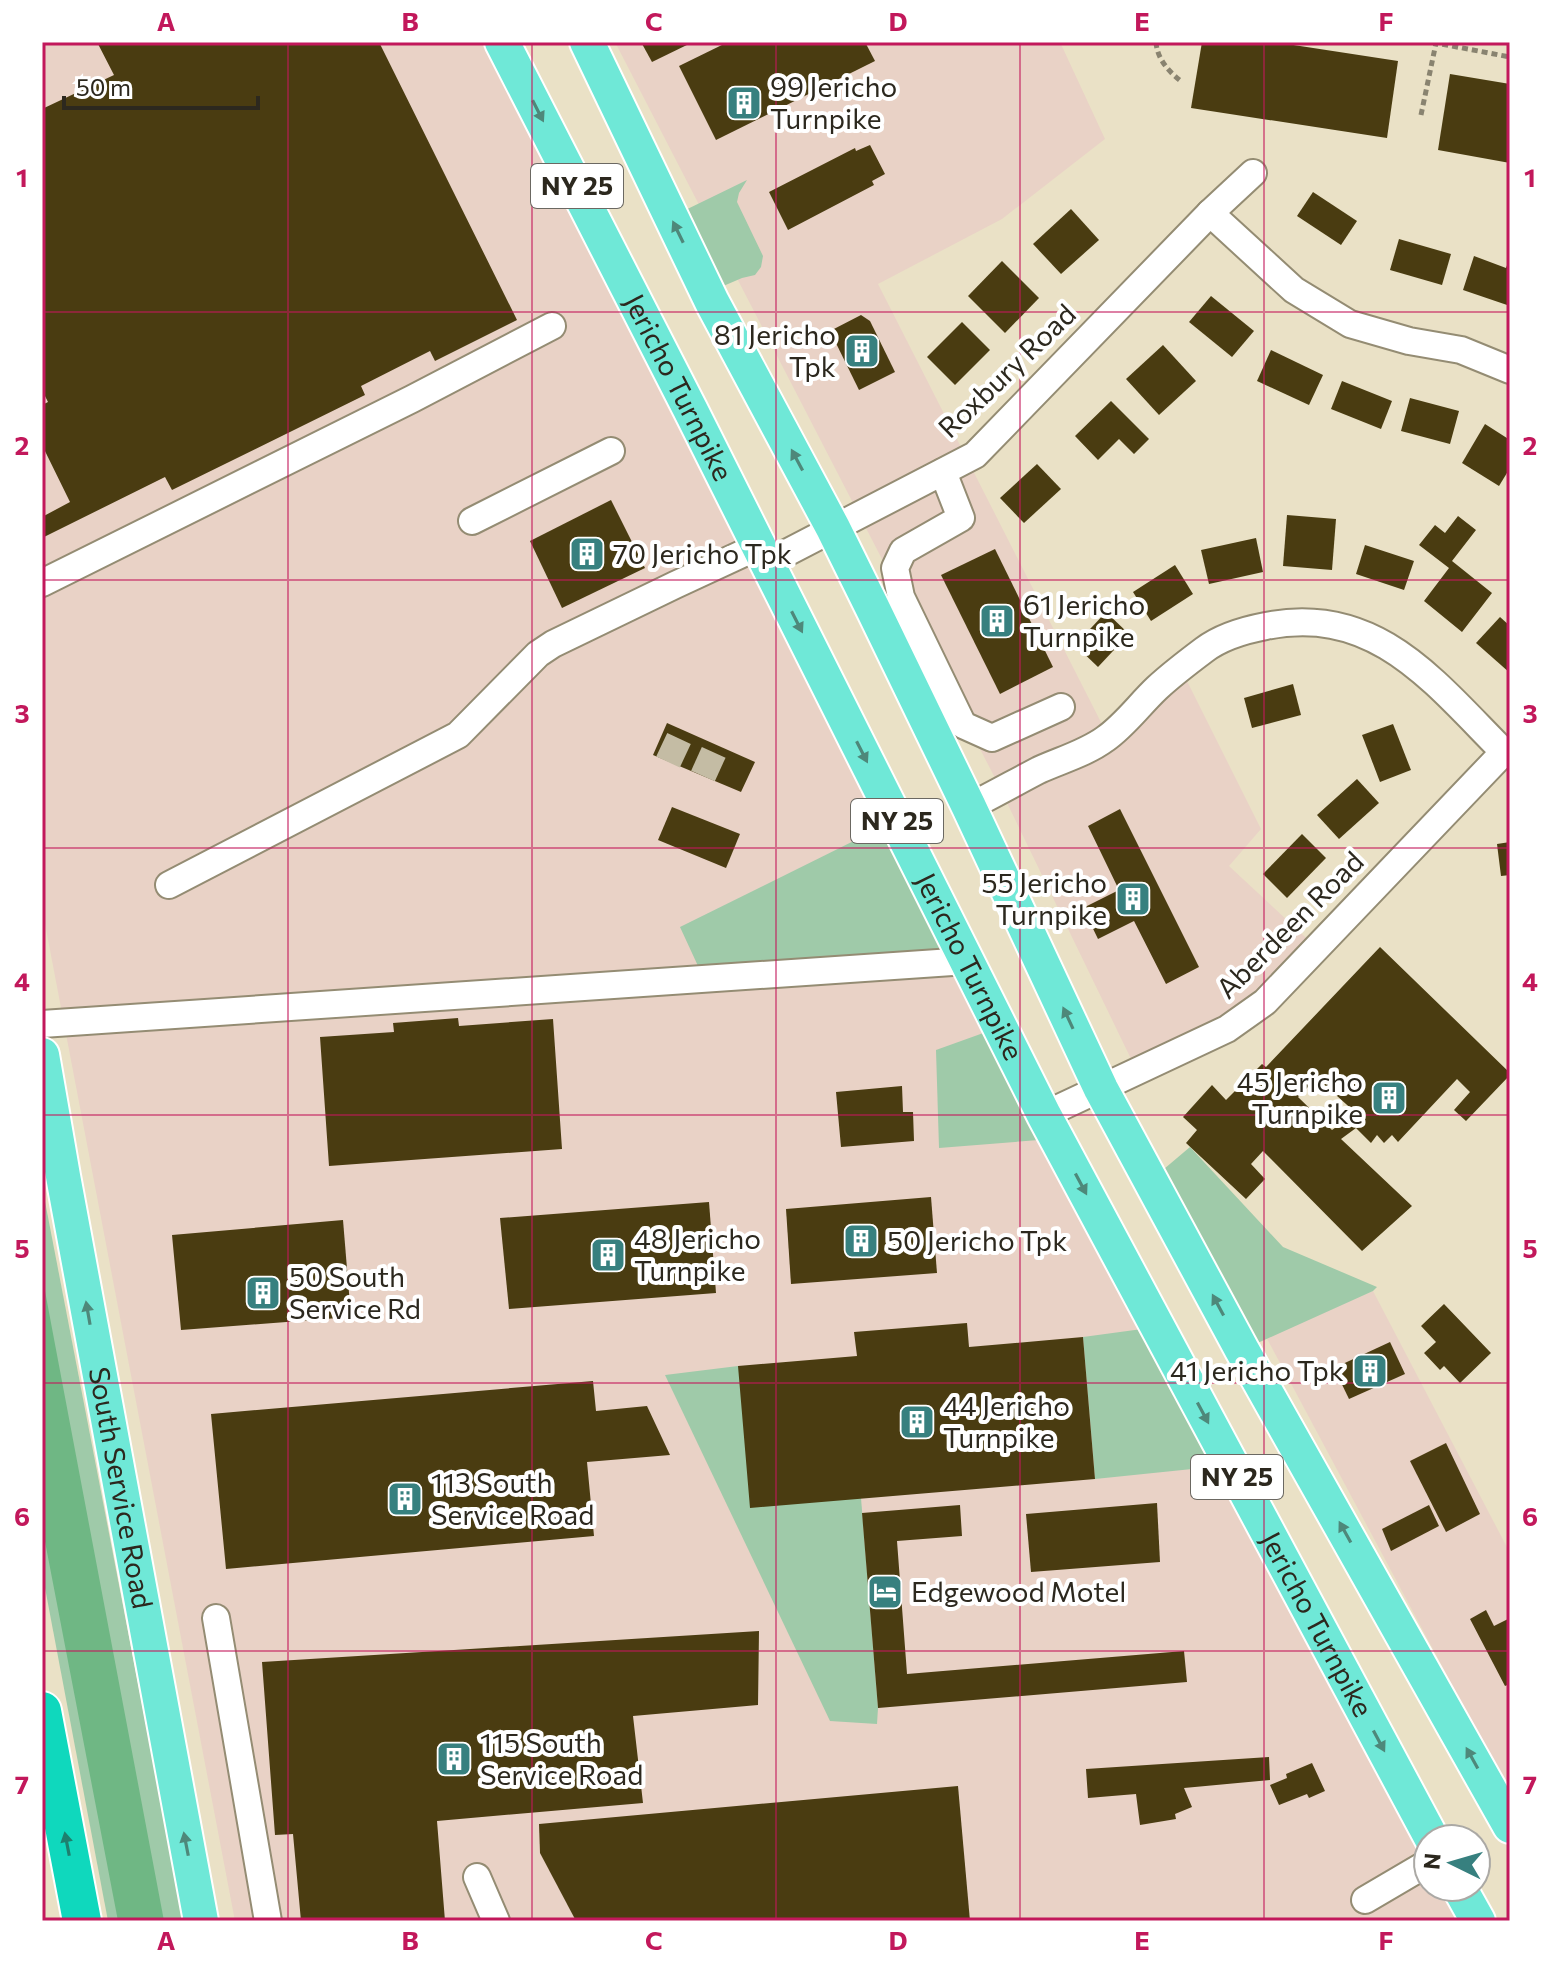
<svg xmlns="http://www.w3.org/2000/svg" width="1552" height="1963" viewBox="0 0 1552 1963" font-family="Commissioner,sans-serif">
<style>
.commercial{fill:#e9d2c6}
.green{fill:#9fcaa9}
.forest{fill:#6fb784}
.building{fill:#4a3c11;fill-rule:evenodd}
.lines{fill:none;stroke-linecap:round;stroke-linejoin:round}
.minor-tunnel{stroke:#c4bca4;stroke-width:26;stroke-dasharray:26 13;stroke-linecap:butt}
.minor-casing{stroke:#948c73;stroke-width:30}
.major-casing{stroke:#fff;stroke-width:38}
.highway-casing{stroke:#fff;stroke-width:42}
.path{stroke:#898370;stroke-width:5;stroke-dasharray:6 4;stroke-linecap:butt}
.minor{stroke:#fff;stroke-width:26}
.major{stroke:#6fe8d7;stroke-width:34}
.highway{stroke:#0fd8bd;stroke-width:38}
.oneway{fill:#4e887a}
.oneway2{fill:#1e806e}
.grid{fill:none;stroke:#c2185b;stroke-width:2;stroke-opacity:0.55}
.labels{text-anchor:middle;stroke-width:8;stroke-linejoin:round;paint-order:stroke}
.shield{fill:#fff;stroke:#6b6862;stroke-width:2}
.shield-label{font-size:26px;font-weight:bold;fill:#2c281e}
.poi-label{font-size:28px;fill:#2c281e;stroke:#fff;text-anchor:start}
.street-label{font-size:28px;fill:#2c281e;stroke:#fff}
.neatline{fill:none;stroke:#c2185b;stroke-width:3}
.grid-label{font-size:26px;text-anchor:middle;font-weight:bold;fill:#c2185b}
</style>
<rect width="100%" height="100%" fill="#eae1c6"/>
<g class="commercial">
<path d="M42 42H481L1447 1839H1428V1887H1473L1491 1921H235L42 908Z"/>
<path d="M615 42H1060L1105 139 1002 219 878 284 1108 736 1181 669 1261 829 1229 866 1317 948 1260 998 1133 1063 994 776Z"/>
<path d="M1373 1291 1510 1553V1793L1265 1335Z"/>
</g>
<g class="green">
<path d="M747 180 739 193 737 202 763 256 761 267 755 275 742 278 707 293 671 217Z"/>
<path d="M896 820 967 961 704 979 680 927Z"/>
<path d="M1000 1027 1052 1139 939 1148 936 1050Z"/>
<path d="M1190 1147 1283 1247 1377 1287 1373 1291 1242 1350 1151 1180Z"/>
<path d="M42 1186 168 1839 183 1921H108L42 1572Z"/>
<path d="M1157 1327 1231 1465 1095 1479 1083 1337Z"/>
<path d="M738 1366 861 1498 878 1708 877 1724 830 1721 665 1375Z"/>
</g>
<path class="forest" d="M42 1275 54 1339 164 1921H118L42 1526Z"/>
<g class="building">
<path d="M97 42H379L517 320 435 361 430 351 361 386 365 395 172 490 165 477 42 538V517L70 502 42 445V405L48 402 42 390V292L45 291 42 286V109L114 75Z"/>
<path d="M641 42H693L652 62Z"/>
<path d="M728 42H865L875 61 716 140 679 66Z"/>
<path d="M1202 42H1274L1398 61 1387 138 1191 108Z"/>
<path d="M1450 74 1510 84V163L1438 150Z"/>
<path d="M870 145 885 174 872 181 874 185 788 230 769 192 855 148 856 151Z"/>
<path d="M1313 192 1357 221 1341 245 1297 216Z"/>
<path d="M1071 209 1099 240 1061 274 1033 244Z"/>
<path d="M1399 239 1451 254 1442 285 1390 270Z"/>
<path d="M1474 256 1506 268 1510 257V306L1463 290Z"/>
<path d="M1002 261 1039 298 1005 333 968 296Z"/>
<path d="M1211 296 1254 331 1232 357 1189 322Z"/>
<path d="M861 315 870 321 895 372 859 390 830 331Z"/>
<path d="M962 322 990 350 955 385 927 357Z"/>
<path d="M1163 345 1196 381 1159 415 1126 379Z"/>
<path d="M1271 350 1323 375 1309 405 1257 381Z"/>
<path d="M1342 381 1392 401 1381 429 1331 409Z"/>
<path d="M1410 398 1459 411 1450 444 1401 431Z"/>
<path d="M1111 401 1149 439 1134 454 1119 439 1098 460 1075 436Z"/>
<path d="M1485 424 1510 440V468L1499 486 1462 463Z"/>
<path d="M1037 464 1061 489 1024 523 1000 498Z"/>
<path d="M611 500 645 568 562 608 530 541Z"/>
<path d="M1287 515 1336 519 1332 570 1283 566Z"/>
<path d="M1458 516 1476 530 1452 561 1492 593 1462 632 1424 601 1449 568 1419 545 1435 525 1445 533Z"/>
<path d="M1256 538 1263 572 1209 584 1201 550Z"/>
<path d="M1365 545 1414 561 1404 590 1356 574Z"/>
<path d="M995 549 1053 667 1000 694 941 575Z"/>
<path d="M1175 565 1193 594 1151 621 1133 592Z"/>
<path d="M1106 612 1129 634 1098 667 1075 645Z"/>
<path d="M1500 617 1510 626V673L1476 643Z"/>
<path d="M1293 684 1301 715 1252 728 1244 698Z"/>
<path d="M667 723 755 762 741 792 653 755Z"/>
<path d="M1393 724 1411 770 1380 782 1362 735Z"/>
<path d="M1357 779 1379 803 1339 839 1317 815Z"/>
<path d="M672 807 740 834 726 868 658 840Z"/>
<path d="M1120 809 1199 967 1166 984 1134 921 1098 939 1083 908 1119 890 1088 826Z"/>
<path d="M1302 834 1326 858 1287 898 1263 874Z"/>
<path d="M1510 842V875L1501 876 1497 844Z"/>
<path d="M1380 947 1510 1073V1075L1466 1121 1454 1110 1470 1092 1457 1079 1398 1142 1392 1135 1384 1143 1377 1135 1371 1143 1356 1128 1341 1139 1412 1206 1362 1251 1263 1151 1251 1164 1265 1179 1246 1199 1186 1143 1197 1130 1183 1117 1212 1085 1226 1100 1262 1064 1266 1067ZM1317 1078 1356 1113 1332 1130 1298 1097Z"/>
<path d="M458 1018 459 1026 553 1019 562 1149 329 1166 320 1037 394 1032 393 1023Z"/>
<path d="M902 1086 903 1112H913L914 1141 841 1147 836 1092Z"/>
<path d="M931 1197 937 1273 791 1284 786 1209Z"/>
<path d="M709 1202 716 1293 509 1309 500 1218Z"/>
<path d="M343 1220 351 1317 181 1330 172 1235Z"/>
<path d="M1444 1304 1491 1353 1460 1383 1444 1366 1440 1370 1424 1353 1436 1342 1421 1326Z"/>
<path d="M967 1323 969 1347 1083 1337 1095 1479 750 1508 738 1366 857 1356 854 1332Z"/>
<path d="M1390 1342 1405 1374 1349 1399 1334 1368Z"/>
<path d="M593 1381 596 1411 647 1406 670 1455 587 1462 594 1536 226 1569 211 1414Z"/>
<path d="M1446 1443 1480 1514 1446 1532 1410 1461Z"/>
<path d="M1157 1503 1160 1562 1031 1572 1026 1514Z"/>
<path d="M960 1505 962 1536 897 1541 907 1674 1184 1651 1187 1682 878 1708 862 1513Z"/>
<path d="M1429 1505 1439 1526 1391 1551 1382 1529Z"/>
<path d="M1486 1610 1494 1626 1510 1618V1684L1505 1686 1470 1619Z"/>
<path d="M759 1631 758 1705 633 1716 643 1803 437 1821 445 1921H301L293 1834 275 1835 262 1662Z"/>
<path d="M1269 1757 1270 1780 1184 1788 1192 1807 1175 1814 1176 1819 1140 1825 1136 1794 1088 1798 1086 1769Z"/>
<path d="M1312 1763 1325 1791 1309 1798 1307 1794 1279 1805 1270 1785 1287 1778 1286 1774Z"/>
<path d="M958 1786 970 1921H576L540 1853 539 1824Z"/>
</g>
<g class="lines">
<g class="minor-tunnel">
<path d="M668 762 683 730"/>
<path d="M703 776 717 745"/>
</g>
<defs>
<g id="minor">
<path d="M1210 213 1294 290 1350 324 1409 341 1461 350 1510 370"/>
<path d="M943 472 961 518 903 551 895 568 901 597 963 725 992 738 1061 707"/>
<path d="M472 521 611 451"/>
<path d="M767 563 975 455 1210 213 1253 173"/>
<path d="M42 583 412 399 552 326"/>
<path d="M969 807C993 795 1016 782 1039 770 1061 760 1086 753 1105 739 1125 725 1139 705 1157 688 1171 675 1188 662 1204 650 1221 637 1245 630 1266 626 1376 604 1434 682 1504 752L1510 755"/>
<path d="M169 885 458 735 538 654 553 644 675 585 759 546"/>
<path d="M42 1024 967 961"/>
<path d="M1044 1115 1227 1029 1265 1002 1504 752"/>
<path d="M216 1618 268 1921"/>
<path d="M477 1877 496 1921"/>
<path d="M1365 1900 1428 1863"/>
</g>
<g id="major">
<path id="s1" d="M502 42 690 409 1044 1115 1432 1839"/>
<path d="M587 42 712 302 833 528 874 611 969 807 1101 1089 1242 1350 1510 1826"/>
<path id="s2" d="M42 1055 63 1176 201 1921"/>
<path d="M1459 1887 1478 1921"/>
</g>
<path id="highway" d="M42 1711 82 1921"/>
</defs>
<use href="#minor" class="minor-casing"/>
<use href="#major" class="major-casing"/>
<use href="#highway" class="highway-casing"/>
<g class="path">
<path d="M1156 42C1157 59 1169 72 1182 82"/>
<path d="M1421 115 1436 43 1510 57"/>
</g>
<use href="#minor" class="minor"/>
<use href="#major" class="major"/>
<use href="#highway" class="highway"/>
</g>
<defs><path id="oneway-solid" d="M-6-.8H1V-3.2L6.5 0L1 3.2V.8H-6Z" transform="scale(2)"/></defs>
<g class="oneway">
<use href="#oneway-solid" transform="translate(538 111) rotate(63)"/>
<use href="#oneway-solid" transform="translate(678 232) rotate(-116)"/>
<use href="#oneway-solid" transform="translate(797 460) rotate(-118)"/>
<use href="#oneway-solid" transform="translate(797 622) rotate(63)"/>
<use href="#oneway-solid" transform="translate(862 752) rotate(63)"/>
<use href="#oneway-solid" transform="translate(1068 1018) rotate(-115)"/>
<use href="#oneway-solid" transform="translate(1081 1184) rotate(62)"/>
<use href="#oneway-solid" transform="translate(1218 1305) rotate(-118)"/>
<use href="#oneway-solid" transform="translate(88 1313) rotate(-100)"/>
<use href="#oneway-solid" transform="translate(1203 1413) rotate(62)"/>
<use href="#oneway-solid" transform="translate(1345 1532) rotate(-119)"/>
<use href="#oneway-solid" transform="translate(1379 1741) rotate(62)"/>
<use href="#oneway-solid" transform="translate(1472 1758) rotate(-119)"/>
<use href="#oneway-solid" transform="translate(186 1844) rotate(-101)"/>
</g>
<use class="oneway2" href="#oneway-solid" transform="translate(67 1844) rotate(-101)"/>
<path class="grid" d="M288 42V1921M532 42V1921M776 42V1921M1020 42V1921M1264 42V1921M42 312H1510M42 580H1510M42 848H1510M42 1115H1510M42 1383H1510M42 1651H1510"/>
<defs>
<symbol id="building-square" viewBox="-11 -11 22 22"><rect x="-9" y="-9" width="18" height="18" rx="4" fill="#37807f" stroke="#fff"/><path d="M-4-6H4V6H1V3H-1V6H-4ZM-2.5-4.3h1.7v1.8h-1.7ZM.8-4.3h1.7v1.8H.8ZM-2.5-1h1.7V.8h-1.7ZM.8-1h1.7V.8H.8Z" fill="#fff"/></symbol>
<symbol id="hotel-square" viewBox="-11 -11 22 22"><rect x="-9" y="-9" width="18" height="18" rx="4" fill="#37807f" stroke="#fff"/><path d="M-6-4.5h1.5V1H6V5H4.5V3h-9V5H-6ZM-4 0a1.8 1.8 0 1 1 3.6 0ZM.5 0V-2.5h3Q6-2.5 6 0Z" fill="#fff"/></symbol>
</defs>
<g fill-rule="evenodd">
<use href="#building-square" x="724" y="83" width="40" height="40"/>
<use href="#building-square" x="842" y="331" width="40" height="40"/>
<use href="#building-square" x="567" y="534" width="40" height="40"/>
<use href="#building-square" x="977" y="601" width="40" height="40"/>
<use href="#building-square" x="1113" y="879" width="40" height="40"/>
<use href="#building-square" x="1369" y="1078" width="40" height="40"/>
<use href="#building-square" x="841" y="1221" width="40" height="40"/>
<use href="#building-square" x="588" y="1235" width="40" height="40"/>
<use href="#building-square" x="243" y="1273" width="40" height="40"/>
<use href="#building-square" x="1350" y="1351" width="40" height="40"/>
<use href="#building-square" x="897" y="1402" width="40" height="40"/>
<use href="#building-square" x="385" y="1479" width="40" height="40"/>
<use href="#hotel-square" x="865" y="1572" width="40" height="40"/>
<use href="#building-square" x="434" y="1739" width="40" height="40"/>
</g>
<g class="labels">
<g class="shield">
<rect x="531" y="164" width="92" height="44" rx="6"/>
<rect x="851" y="799" width="92" height="44" rx="6"/>
<rect x="1191" y="1455" width="92" height="44" rx="6"/>
</g>
<g class="shield-label">
<text x="577" y="195">NY 25</text>
<text x="897" y="830">NY 25</text>
<text x="1237" y="1486">NY 25</text>
</g>
<g class="poi-label">
<text x="770" y="97">99 Jericho<tspan x="770" dy="32">Turnpike</tspan></text>
<text x="836" y="345" text-anchor="end">81 Jericho<tspan x="836" dy="32">Tpk</tspan></text>
<text x="613" y="564">70 Jericho Tpk</text>
<text x="1023" y="615">61 Jericho<tspan x="1023" dy="32">Turnpike</tspan></text>
<text x="1107" y="893" text-anchor="end">55 Jericho<tspan x="1107" dy="32">Turnpike</tspan></text>
<text x="1363" y="1092" text-anchor="end">45 Jericho<tspan x="1363" dy="32">Turnpike</tspan></text>
<text x="634" y="1249">48 Jericho<tspan x="634" dy="32">Turnpike</tspan></text>
<text x="887" y="1251">50 Jericho Tpk</text>
<text x="289" y="1287">50 South<tspan x="289" dy="32">Service Rd</tspan></text>
<text x="1344" y="1381" text-anchor="end">41 Jericho Tpk</text>
<text x="943" y="1416">44 Jericho<tspan x="943" dy="32">Turnpike</tspan></text>
<text x="431" y="1493">113 South<tspan x="431" dy="32">Service Road</tspan></text>
<text x="911" y="1602">Edgewood Motel</text>
<text x="480" y="1753">115 South<tspan x="480" dy="32">Service Road</tspan></text>
</g>
<g class="street-label">
<text transform="translate(1007 371) rotate(-44)" y="10">Roxbury Road</text>
<text dy="10" stroke="none"><textPath href="#s1" startOffset="388">Jericho Turnpike</textPath></text>
<text transform="translate(1290 925) rotate(-45)" y="10">Aberdeen Road</text>
<text dy="10" stroke="none"><textPath href="#s1" startOffset="1036">Jericho Turnpike</textPath></text>
<text dy="10" stroke="none"><textPath href="#s2" startOffset="440">South Service Road</textPath></text>
<text dy="10" stroke="none"><textPath href="#s1" startOffset="1780">Jericho Turnpike</textPath></text>
</g>
</g>
<rect width="1552" height="1963" fill="none" stroke="#ffffff" stroke-width="88"/>
<g transform="translate(1452 1863) rotate(275)"><circle r="38" fill="#ffffff" stroke="#aba9a5" stroke-width="2"/>
<path d="M0-6L14 30L0 20L-14 30Z" fill="#37807f"/>
<text y="-12" font-size="22" font-weight="bold" text-anchor="middle" fill="#2c281e">N</text>
</g>
<path d="M64 96v12h194v-12" fill="none" stroke="#2c281e" stroke-width="4"/>
<text x="76" y="96" font-size="24" fill="#2c281e" stroke="#ffffff" stroke-width="6" paint-order="stroke">50 m</text>
<rect x="44" y="44" width="1464" height="1875" class="neatline"/>
<g class="grid-label">
<text x="166" y="31">A</text>
<text x="410" y="31">B</text>
<text x="654" y="31">C</text>
<text x="898" y="31">D</text>
<text x="1142" y="31">E</text>
<text x="1386" y="31">F</text>
<text x="22" y="187">1</text>
<text x="1530" y="187">1</text>
<text x="22" y="455">2</text>
<text x="1530" y="455">2</text>
<text x="22" y="723">3</text>
<text x="1530" y="723">3</text>
<text x="22" y="991">4</text>
<text x="1530" y="991">4</text>
<text x="22" y="1258">5</text>
<text x="1530" y="1258">5</text>
<text x="22" y="1526">6</text>
<text x="1530" y="1526">6</text>
<text x="22" y="1794">7</text>
<text x="1530" y="1794">7</text>
<text x="166" y="1950">A</text>
<text x="410" y="1950">B</text>
<text x="654" y="1950">C</text>
<text x="898" y="1950">D</text>
<text x="1142" y="1950">E</text>
<text x="1386" y="1950">F</text>
</g>
</svg>
